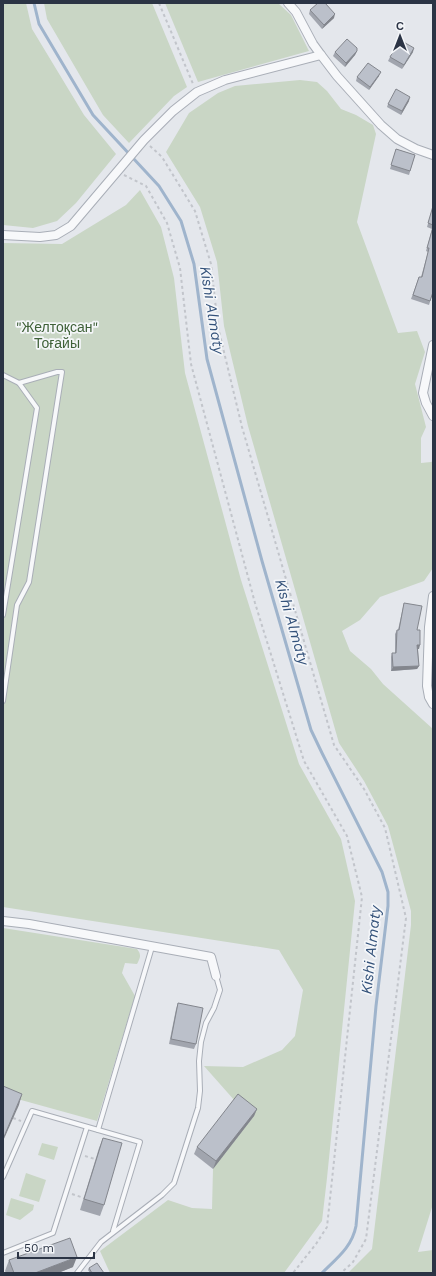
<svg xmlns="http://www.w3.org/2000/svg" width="436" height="1276" viewBox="0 0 436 1276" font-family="'Work Sans',sans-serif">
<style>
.green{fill:#c9d6c5}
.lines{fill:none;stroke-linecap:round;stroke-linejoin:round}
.stream{stroke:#9fb4cc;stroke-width:3}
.service-casing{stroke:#a9aeb7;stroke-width:6}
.minor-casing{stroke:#a9aeb7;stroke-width:10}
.path{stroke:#c2c5cb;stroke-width:2;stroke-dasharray:3 3;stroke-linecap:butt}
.service{stroke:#f7f8fa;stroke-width:4}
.minor{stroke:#f7f8fa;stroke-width:8}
.wall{fill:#a1a5ae}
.shaded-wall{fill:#83868d}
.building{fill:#bbc0ca;stroke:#83868d}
.labels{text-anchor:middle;stroke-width:3.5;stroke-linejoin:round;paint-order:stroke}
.park-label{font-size:14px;fill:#3f6138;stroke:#f4f6f9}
.water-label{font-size:15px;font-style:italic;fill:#34527a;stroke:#f4f6f9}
</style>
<rect width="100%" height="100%" fill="#e4e7ec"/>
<g class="green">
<path d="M3 3H26L32 29 84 115 116 154 76 203 57 221 33 228 3 225Z"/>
<path d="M44 3H152L187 87 174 96 129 143 103 115 47 19Z"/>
<path d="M165 3H278L291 15 309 51 198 82Z"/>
<path d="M300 80 317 82 327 91 341 109 356 115 373 125 376 134 357 222 398 333 417 331 425 352 415 384 426 427 421 438V463L431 462 433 461V568L424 581 380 597 360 620 342 631 350 651 371 669 383 684 433 729V1204L418 1252 433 1250V1273H348L372 1249 411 925V911L388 826 364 781 339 743 248 426 224 326 217 262 200 207 166 152 189 113 218 93 235 86Z"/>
<path d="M140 190 161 227 174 278 185 373 241 580 299 764 341 839 355 901 327 1178 322 1221 284 1273H110L100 1251 168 1200 192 1208 212 1209 213 1169 235 1101 204 1066 243 1067 282 1050 295 1036 303 990 279 950 3 907V243L62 244 126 205Z"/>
<path d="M3 928 137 949C142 955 140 958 137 964L125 963 122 973 135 996 97 1121 3 1095Z"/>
<path d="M42 1143 58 1147 54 1160 38 1155Z"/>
<path d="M26 1173 46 1180 39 1202 19 1196Z"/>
<path d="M11 1198 34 1205 33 1210 20 1220 6 1215Z"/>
</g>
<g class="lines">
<path class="stream" d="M34 3 39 24 93 115 159 186 181 221 194 264 207 359 262 561 311 730 322 753 382 872 388 892V906L376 1006 356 1226C352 1247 337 1258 322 1273"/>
<defs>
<g id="service">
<path d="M3 375 19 383 37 408 3 615"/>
<path d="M3 701 17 605 29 582 62 372H57L19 383"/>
<path d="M98 1130 152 947"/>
<path d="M3 1177 32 1111 140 1142 113 1231"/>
<path d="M3 1253 53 1233 87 1127"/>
<path d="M77 1273 101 1242 162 1195 174 1183 198 1108 200 1091 199 1061 201 1042 206 1023 214 1008 220 990 216 976"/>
</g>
<g id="minor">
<path d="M288 3 296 12 313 44 321 55 337 76 381 125 397 139 416 149 433 155"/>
<path d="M3 235 40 237 56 235 71 226 144 140 173 111 197 92 225 80 321 55"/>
<path d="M433 345 423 393 426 403 433 416"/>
<path d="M433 596 429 627 427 686 429 697 433 704"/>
<path d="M3 921 29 924 211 957 216 976"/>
</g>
</defs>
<use href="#service" class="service-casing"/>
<use href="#minor" class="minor-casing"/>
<g class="path">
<path d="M159 3 193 84"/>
<path d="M150 146 162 157 195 211 211 264 218 327 242 427 334 745 364 789 385 828 406 918 366 1239 353 1262 341 1273"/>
<path d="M124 175 146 186 167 223 180 268 191 364 255 603 304 761 347 836 362 897 327 1227 316 1244 293 1273"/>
<path d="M13 1118 21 1121"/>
<path d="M85 1156 95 1159"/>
<path d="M72 1194 84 1198"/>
</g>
<use href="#service" class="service"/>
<use href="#minor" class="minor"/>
</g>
<g class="wall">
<path d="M310 10 334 18 322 29 309 14Z"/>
<path d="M357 51 355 55 345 67 333 56 335 52Z"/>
<path d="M413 52 402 69 388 61 390 57Z"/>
<path d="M379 76 369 90 356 81 357 77Z"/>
<path d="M409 101 401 115 387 107 388 104Z"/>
<path d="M396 149 415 155 409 175 390 169Z"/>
<path d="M433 206V292L429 305 411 299 419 277H421L428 252 426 251 432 229 427 227Z"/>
<path d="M404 603 417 630 419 649H418L419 666 417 669 391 671V657L392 653H395V634L397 630H398L403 607Z"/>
<path d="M178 1003 196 1044 194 1049 169 1044 176 1009Z"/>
<path d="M257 1109 254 1116 213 1169 194 1154 197 1147Z"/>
<path d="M103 1138 104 1205 100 1216 80 1210 99 1148Z"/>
<path d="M9 1260 73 1267 58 1273H6L5 1271Z"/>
<path d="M89 1268 104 1273H90L88 1270Z"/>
</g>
<g class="shaded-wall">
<path d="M335 14 334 18 322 29 324 25Z"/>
<path d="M414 48 413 52 402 69 404 65Z"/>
<path d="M357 51 355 55 345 67 346 63Z"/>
<path d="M381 72 379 76 369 90 370 87Z"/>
<path d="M410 97 409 101 401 115 402 111Z"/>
<path d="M417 645H420L419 649H416Z"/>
<path d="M419 666 417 669 391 671 393 667Z"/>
<path d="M22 1094 19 1105 3 1141V1139Z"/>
<path d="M257 1109 254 1116 213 1169 216 1161Z"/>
<path d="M77 1257 73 1267 58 1273H35Z"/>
</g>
<g class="building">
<path d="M318 3H325L335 14 324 25 310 10Z"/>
<path d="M347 39 357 48V51L346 63 335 52Z"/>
<path d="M400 40 414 48 404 65 390 57Z"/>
<path d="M368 63 381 72 370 87 357 77Z"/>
<path d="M396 89 410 97 402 111 388 104Z"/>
<path d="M396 149 415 155 410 171 391 165Z"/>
<path d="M433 206V225L428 223Z"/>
<path d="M433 227V292L430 301 413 295 419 277H422L429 248H427Z"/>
<path d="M404 603 422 606 417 630H420V645H417L419 666 393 667 392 653H396L397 630H399Z"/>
<path d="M178 1003 203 1008 196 1044 171 1039Z"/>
<path d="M3 1086 22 1094 3 1139Z"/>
<path d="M238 1094 257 1109 216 1161 197 1147Z"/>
<path d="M103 1138 122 1143 104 1205 84 1199Z"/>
<path d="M70 1238 77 1257 35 1273H14L9 1260Z"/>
<path d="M97 1263 104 1273H92L89 1268Z"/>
</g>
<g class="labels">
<g class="park-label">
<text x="57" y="332">"Желтоқсан"<tspan x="57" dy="16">Тоғайы</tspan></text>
</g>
<g class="water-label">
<text transform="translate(212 310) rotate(81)" y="5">Kіshі Almaty</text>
<text transform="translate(292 622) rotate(74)" y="5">Kіshі Almaty</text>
<text transform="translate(371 950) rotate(-84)" y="5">Kіshі Almaty</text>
</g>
</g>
<rect width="436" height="1276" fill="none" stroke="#2b3445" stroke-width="8"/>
<g transform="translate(400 36)" stroke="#f4f6f9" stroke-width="3" paint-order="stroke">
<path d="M0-3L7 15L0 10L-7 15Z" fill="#2b3445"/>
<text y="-6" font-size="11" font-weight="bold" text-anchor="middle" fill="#2b3445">С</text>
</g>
<path d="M18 1252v6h76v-6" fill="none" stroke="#2b3445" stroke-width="2"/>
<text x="24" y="1252" font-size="12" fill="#2b3445" stroke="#f4f6f9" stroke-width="3" paint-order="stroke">50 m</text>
</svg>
